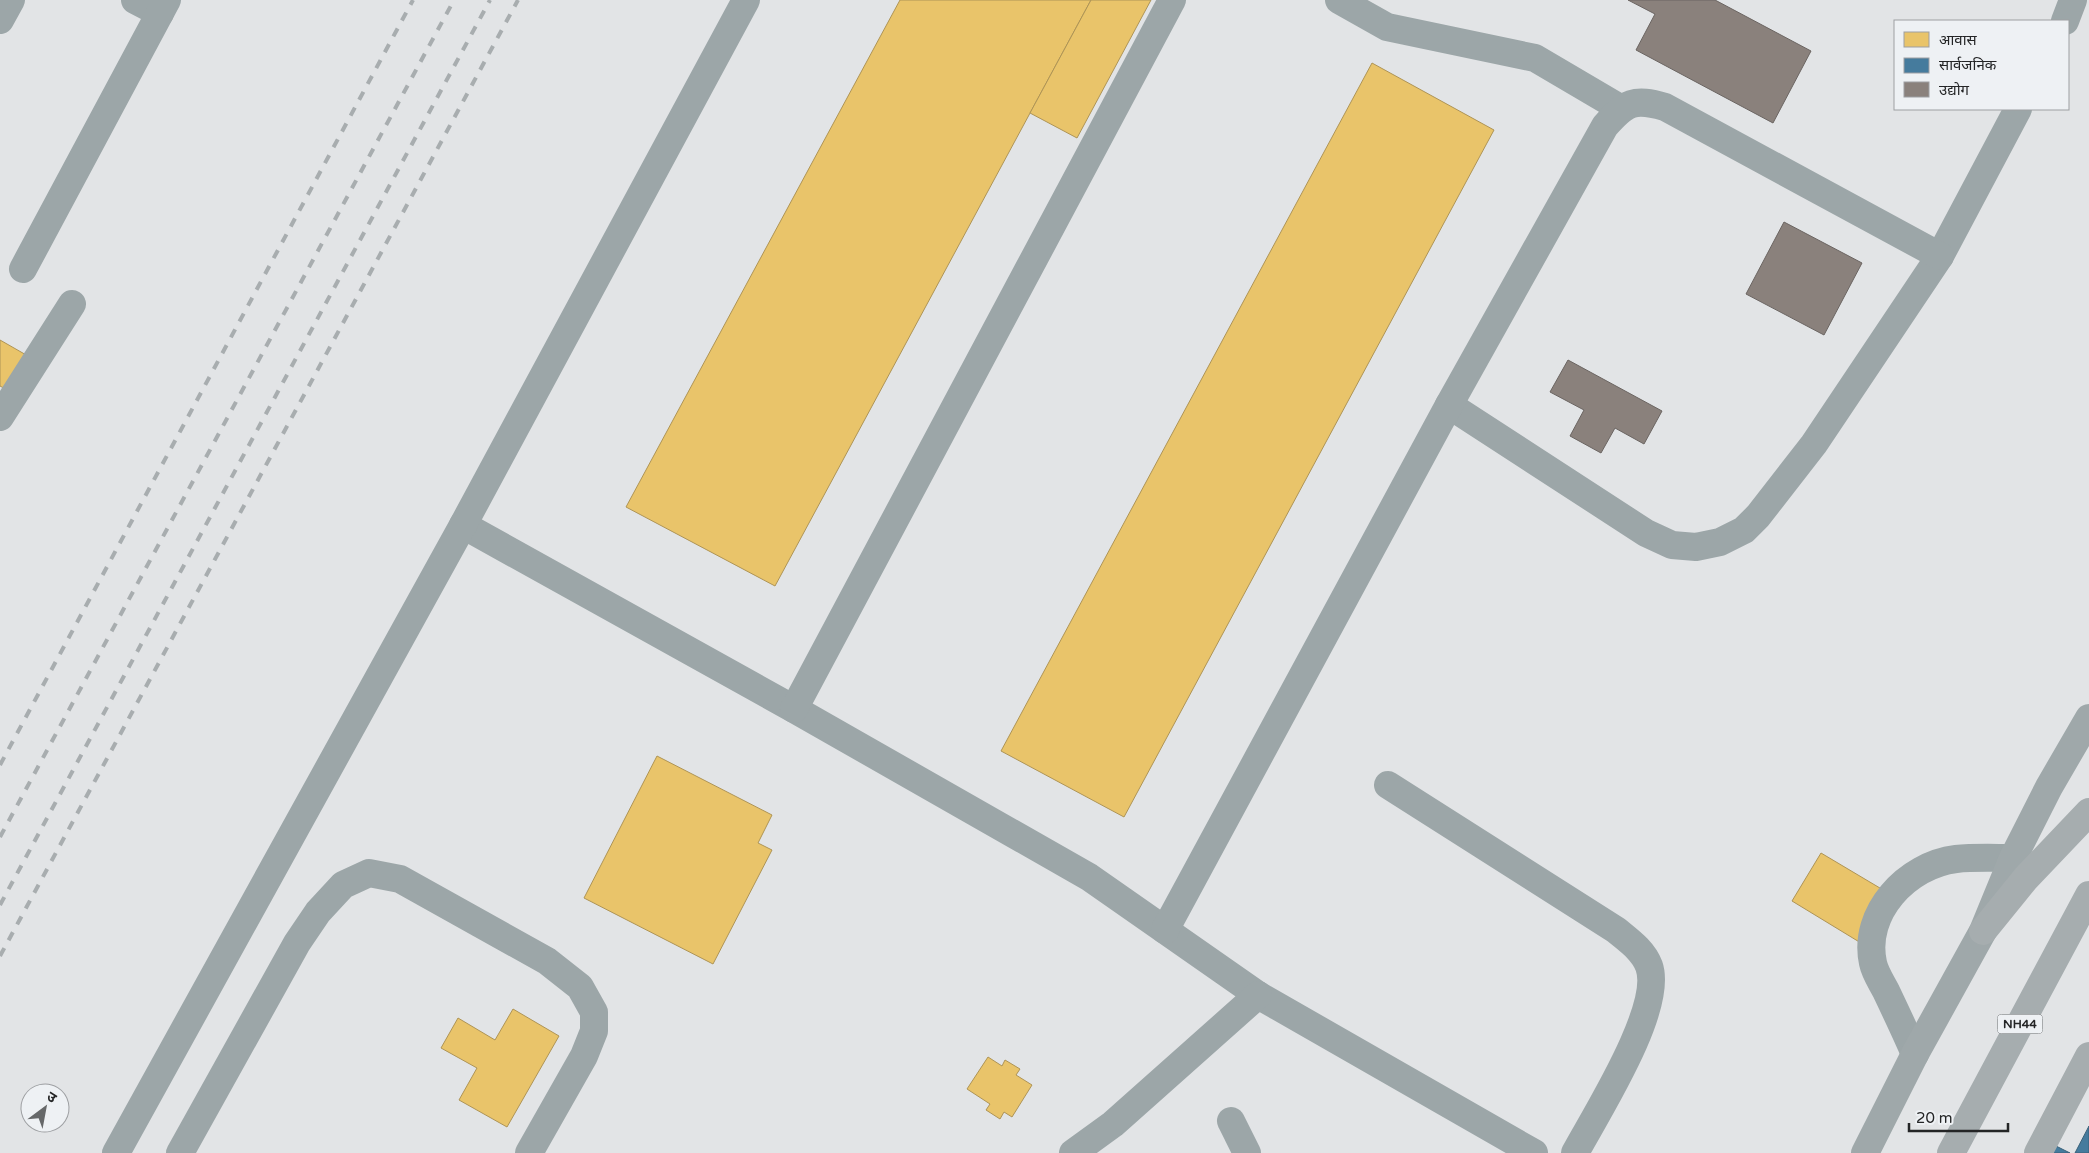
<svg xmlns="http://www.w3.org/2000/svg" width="2089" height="1153" viewBox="0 0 2089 1153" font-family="'Varela Round','Noto Sans Devanagari',sans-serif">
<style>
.homes{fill:#e9c46a;stroke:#ae9456}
.public{fill:#457b9d;stroke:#3b6179}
.industry{fill:#8a817c;stroke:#6b6562}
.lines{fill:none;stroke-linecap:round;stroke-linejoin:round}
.minor{stroke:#9ca6a8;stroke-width:28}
.major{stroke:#9fa8aa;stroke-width:28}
.highway{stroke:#a6adaf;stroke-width:28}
.rail{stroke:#a8adaf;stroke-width:4;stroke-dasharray:9 9;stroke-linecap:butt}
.labels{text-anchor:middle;stroke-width:5;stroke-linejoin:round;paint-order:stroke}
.shield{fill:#eef1f4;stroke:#616264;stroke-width:1}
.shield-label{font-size:12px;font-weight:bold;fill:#242526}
</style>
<rect width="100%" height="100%" fill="#e2e4e6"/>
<g class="homes">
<path d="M900 0H1091L775 586 626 507Z"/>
<path d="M1091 0H1151L1077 138 1030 113Z"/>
<path d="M1372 63 1494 130 1124 817 1001 751Z"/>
<path d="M0 340 28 356 9 391 0 386Z"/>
<path d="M657 756 772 815 758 843 772 850 713 964 584 898Z"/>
<path d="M1821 853 1890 894 1861 943 1792 901Z"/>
<path d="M513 1009 559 1036 507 1127 459 1100 477 1068 441 1048 458 1018 495 1040Z"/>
<path d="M988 1057 1002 1066 1005 1060 1020 1069 1016 1075 1032 1085 1012 1117 1004 1112 1000 1119 986 1110 990 1104 967 1089Z"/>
</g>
<g class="public">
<path d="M2089 1126V1153H2075Z"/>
<path d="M2056 1146 2070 1153H2053Z"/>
</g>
<g class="industry">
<path d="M1628 0H1715L1811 51 1773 123 1636 50 1655 14Z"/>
<path d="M1784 222 1862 263 1824 335 1746 294Z"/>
<path d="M1568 360 1662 411 1644 444 1615 428 1601 453 1570 436 1584 410 1550 392Z"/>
</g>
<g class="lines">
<g class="minor">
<path d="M135 0 160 13"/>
<path d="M1339 0 1387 27 1535 58 1620 108"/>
<path d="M0 20 11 0"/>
<path d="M2065 21 2073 0"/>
<path d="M23 269 167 0"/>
<path d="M1449 405 1646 533 1672 545 1696 547 1720 542 1744 530 1758 516 1814 444 1940 256 2018 109"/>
<path d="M0 417 72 304"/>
<path d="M463 525 794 709 1089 877 1258 995 1534 1153"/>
<path d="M794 709 1172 0"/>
<path d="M1388 785 1616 930C1628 940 1643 950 1649 966 1664 1008 1596 1114 1575 1153"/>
<path d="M1165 930 1449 405 1605 126C1626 102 1634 98 1665 107L1940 256"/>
<path d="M1915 1054C1906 1033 1896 1012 1886 991 1882 983 1875 973 1873 963 1862 913 1907 865 1956 859 1974 857 1994 858 2013 858"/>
<path d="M1231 1121 1247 1153"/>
<path d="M116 1153 463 525 746 0"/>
<path d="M180 1153 297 943 318 912 343 885 369 873 400 879 547 961 580 987 594 1012V1031L584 1056 529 1153"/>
<path d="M1073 1153 1113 1124 1258 995"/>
</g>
<path class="major" d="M1865 1153 1915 1054 1983 931 2013 858 2049 787 2089 718"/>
<g class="highway">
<path d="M1983 931 2026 878 2089 812"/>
<path d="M1951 1153 2089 895"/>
<path d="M2038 1153 2089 1056"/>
</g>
<g class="rail">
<path d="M0 765 413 0"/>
<path d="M0 837 454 0"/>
<path d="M0 905 490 0"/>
<path d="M0 956 518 0"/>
</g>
</g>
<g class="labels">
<rect class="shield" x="1997.5" y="1014.5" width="45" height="19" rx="4"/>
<g class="shield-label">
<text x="2020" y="1028">NH44</text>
</g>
</g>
<rect x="1894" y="20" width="175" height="90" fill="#eef1f4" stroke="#9d9fa2"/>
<rect x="1904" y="32" width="25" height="15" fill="#e9c46a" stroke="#9d9fa2"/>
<text x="1939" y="45" font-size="15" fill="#242526">आवास</text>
<rect x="1904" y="58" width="25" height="15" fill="#457b9d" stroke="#9d9fa2"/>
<text x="1939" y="70" font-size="15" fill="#242526">सार्वजनिक</text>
<rect x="1904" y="82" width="25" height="15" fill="#8a817c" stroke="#9d9fa2"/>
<text x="1939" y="95" font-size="15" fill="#242526">उद्योग</text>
<g transform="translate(45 1108) rotate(32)"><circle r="24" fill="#eef1f4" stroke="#9d9fa2"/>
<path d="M0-4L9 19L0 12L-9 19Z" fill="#666869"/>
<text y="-8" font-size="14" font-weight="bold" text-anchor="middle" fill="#242526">उ</text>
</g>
<path d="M1909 1123v8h99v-8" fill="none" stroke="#242526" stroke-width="2.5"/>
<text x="1916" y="1123" font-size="15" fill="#242526" stroke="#eef1f4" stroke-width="4" paint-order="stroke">20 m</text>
</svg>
